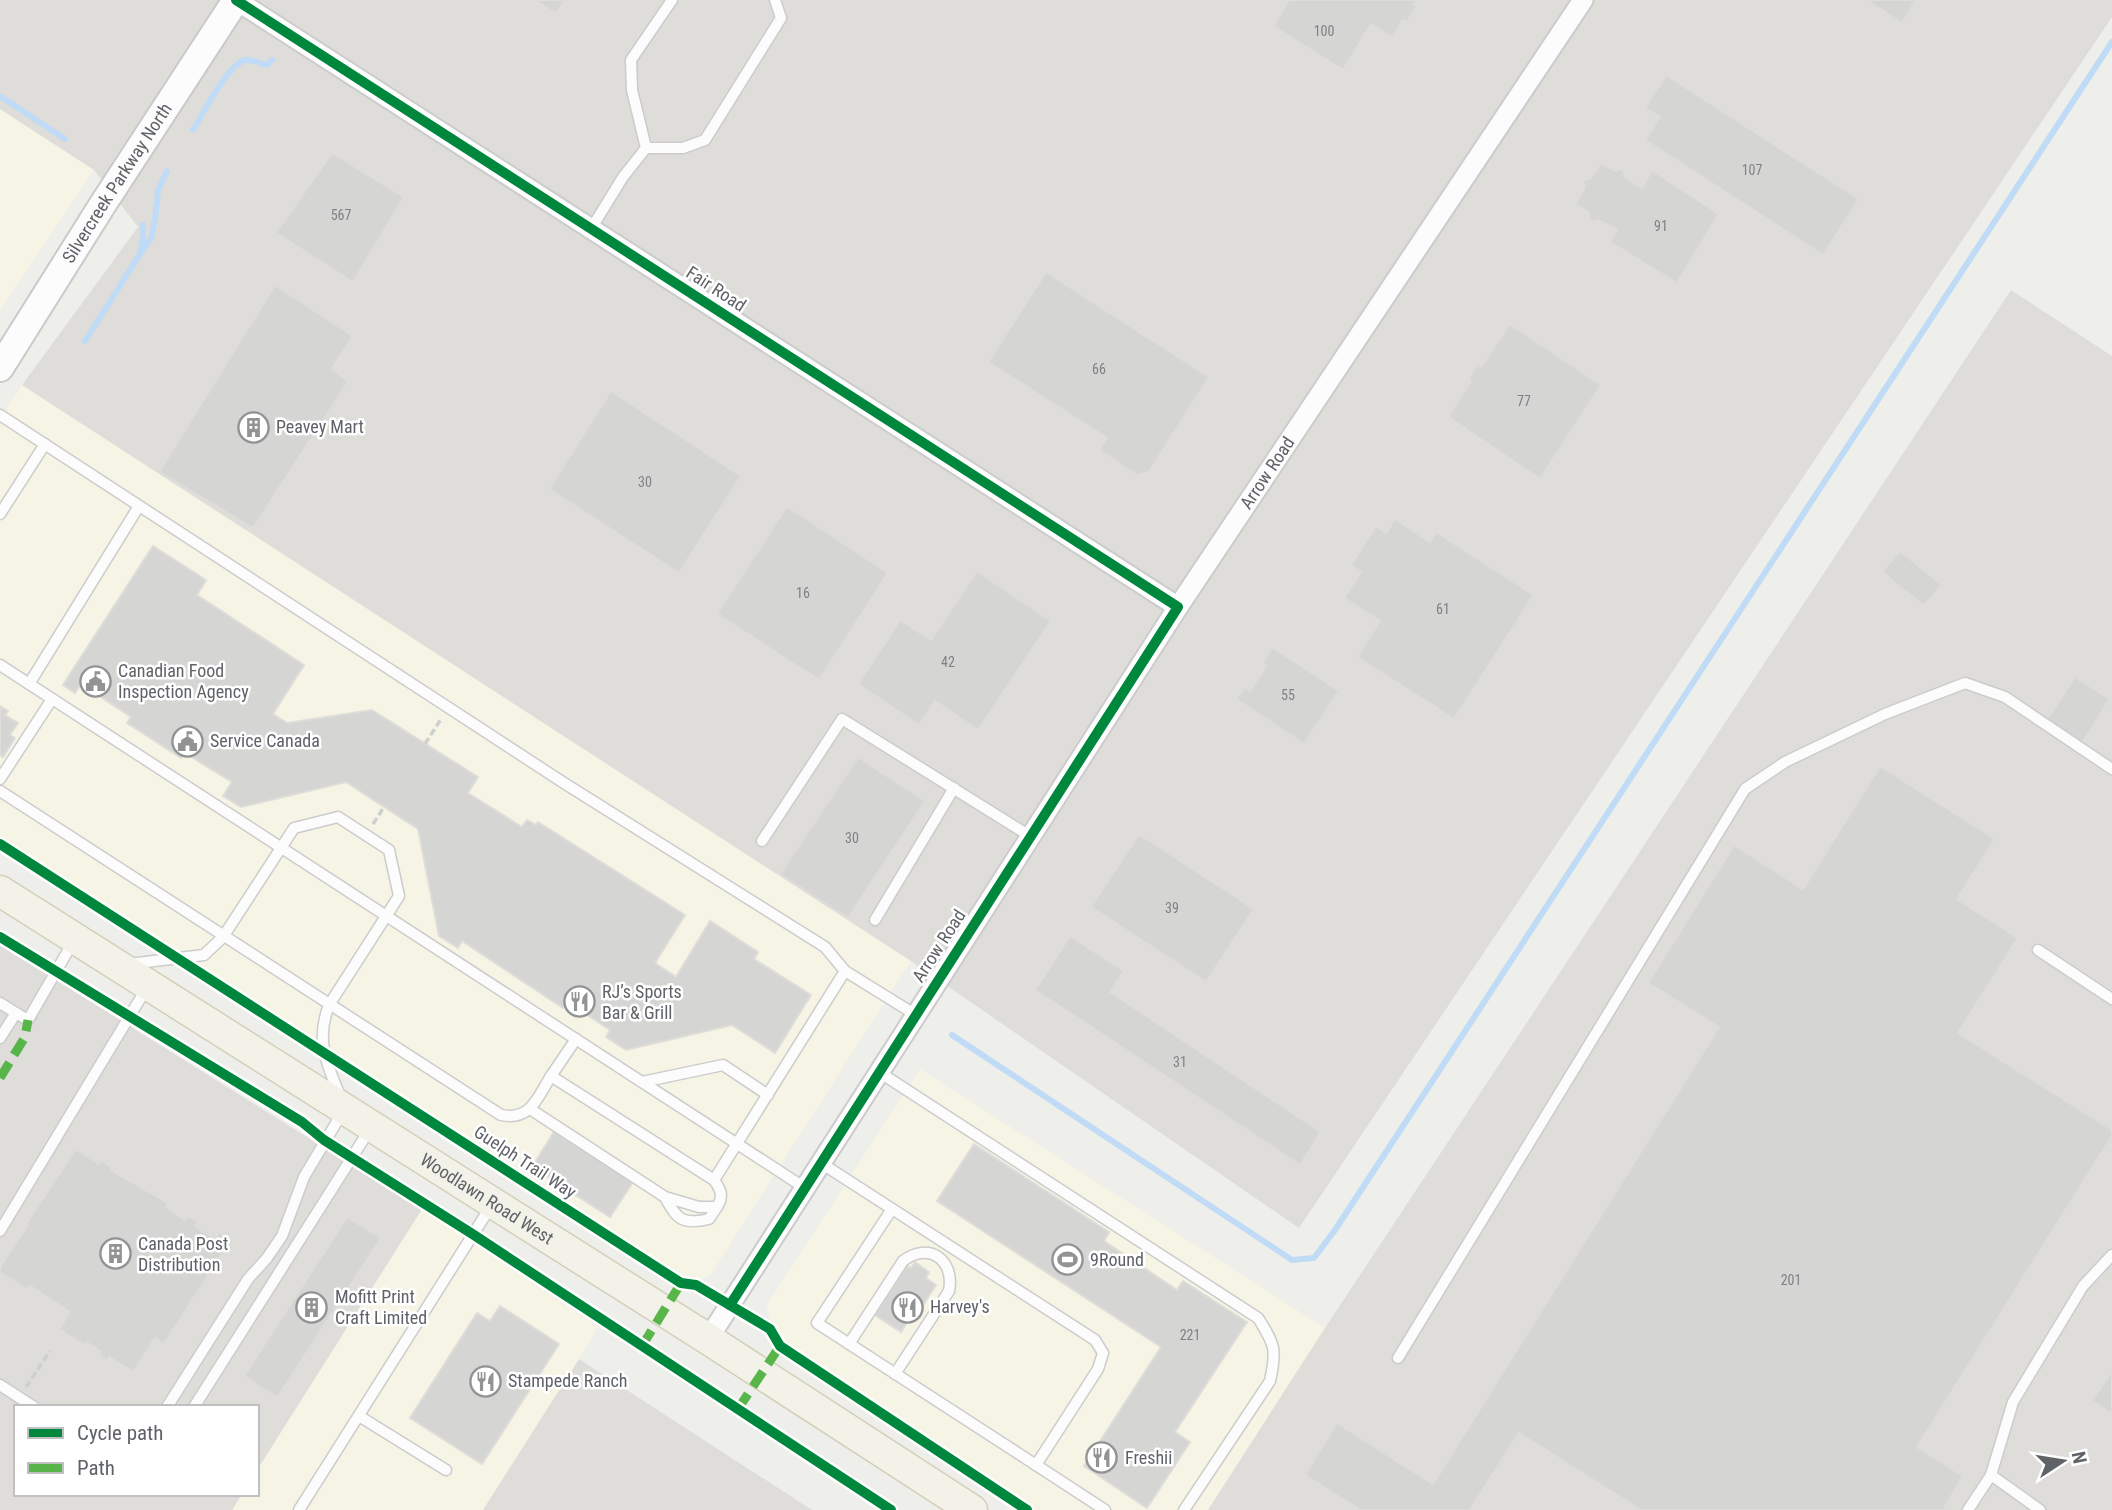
<svg xmlns="http://www.w3.org/2000/svg" width="2112" height="1510" viewBox="0 0 2112 1510" font-family="'Roboto Condensed',sans-serif">
<style>
.commercial{fill:#f6f4e4}
.industrial{fill:#deddda}
.lines{fill:none;stroke-linecap:round;stroke-linejoin:round}
.stream{stroke:#c0dbf5;stroke-width:6}
.building{fill:#d5d5d3;stroke:#deddd9;stroke-width:2}
.lane-casing{stroke:#cbcccb;stroke-width:13}
.street-casing{stroke:#cbcccb;stroke-width:23}
.secondary-casing{stroke:#cacaca;stroke-width:30}
.primary-casing{stroke:#d4cfba;stroke-width:33}
.path{stroke:#ccd0ce;stroke-width:3.5;stroke-dasharray:7 3.5;stroke-linecap:butt}
.lane{stroke:#fcfcfc;stroke-width:10}
.street{stroke:#fcfcfc;stroke-width:19}
.secondary{stroke:#fcfcfc;stroke-width:26}
.primary{stroke:#f3f2e9;stroke-width:30}
.quiet{stroke:#58b549;stroke-width:9;stroke-dasharray:18 9;stroke-linecap:butt}
.cycleway-casing{stroke:#fff;stroke-width:15}
.cycleway{stroke:#00873e;stroke-width:10}
.labels{text-anchor:middle;stroke-width:5;stroke-linejoin:round;paint-order:stroke}
.number-label{font-size:14px;fill:#7e8083}
.street-label{font-size:18px;fill:#5f6267;stroke:#fff}
.poi-label{font-size:18px;fill:#5f6267;stroke:#fff;text-anchor:start}
</style>
<rect width="100%" height="100%" fill="#eeeeea"/>
<g class="commercial">
<path d="M0 109 94 170 0 310Z"/>
<path d="M22 385 911 961 710 1276 687 1282 0 838V419Z"/>
<path d="M920 1069 1325 1328 1208 1510H1032L786 1349 773 1329 766 1306Z"/>
<path d="M422 1209 598 1327 579 1359 483 1510H232L242 1494H257V1470Z"/>
</g>
<g class="industrial">
<path d="M0 0H2112V17L1299 1228 911 961 22 385 138 227 94 170 0 109Z"/>
<path d="M2011 290 2112 356V1510H1208L1325 1328Z"/>
<path d="M0 945 422 1209 257 1470V1407H16V1494H242L232 1510H0Z"/>
<path d="M579 1359 812 1510H483Z"/>
</g>
<g class="lines">
<g class="stream">
<path d="M0 96 65 139"/>
<path d="M193 130C203 114 228 63 246 60 253 59 260 64 267 65L272 60"/>
<path d="M142 251 151 238 155 220 158 190 167 171"/>
<path d="M85 341 140 254 143 238V225"/>
<path d="M952 1035 1292 1260 1314 1258 1335 1230 2112 42"/>
</g>
</g>
<g class="building">
<path d="M535 0H565L556 14Z"/>
<path d="M1289 0H1417L1414 4 1417 6 1407 22 1403 20 1392 37 1371 24 1343 70 1273 26Z"/>
<path d="M1866 0H1916L1902 23Z"/>
<path d="M1666 75 1859 199 1823 255 1645 140 1660 117 1645 108Z"/>
<path d="M332 153 404 197 353 282 276 233Z"/>
<path d="M1601 163 1615 171 1622 168 1625 177 1642 188 1652 170 1719 214 1677 283 1610 242 1617 230 1599 220 1590 222 1589 213 1575 204 1585 187 1583 181 1591 178Z"/>
<path d="M1046 272 1209 377 1149 472 1137 475 1099 450 1107 438 988 362Z"/>
<path d="M275 285 353 336 332 368 348 382 253 528 159 472Z"/>
<path d="M1510 324 1601 385 1540 479 1448 417 1471 381 1468 379 1477 365 1481 367Z"/>
<path d="M611 391 741 476 679 573 549 489Z"/>
<path d="M787 506 888 573 819 680 717 614Z"/>
<path d="M1395 519 1430 542 1436 532 1534 595 1454 719 1357 657 1380 621 1344 598 1361 572 1351 565 1376 526 1386 533Z"/>
<path d="M153 546 206 580 197 595 304 665 273 714 287 723 372 710 478 777 468 793 522 827 527 820 536 825 538 822 685 915 655 963 676 977 710 921 758 952 754 959 811 995 775 1053 732 1025 626 1050 606 1037 610 1030 568 1002 563 1008 462 941 458 948 439 936 418 829 384 807 346 782 241 807 223 796 232 782 185 753 181 758 127 723 131 717 81 684 75 693 63 685Z"/>
<path d="M1900 551 1942 585 1924 606 1882 572Z"/>
<path d="M977 571 1051 621 978 730 935 701 919 725 858 684 900 620 931 640Z"/>
<path d="M1272 647 1339 691 1304 744 1236 699 1245 687 1250 691 1266 666 1262 663Z"/>
<path d="M2075 677 2110 699 2082 743 2047 720Z"/>
<path d="M0 706 8 711 5 715 18 723 10 735 15 738 3 757 0 755Z"/>
<path d="M858 757 925 801 848 918 780 874Z"/>
<path d="M1880 766 1995 839 1957 899 2018 938 1958 1033 2112 1130V1136L1917 1447 1963 1476 1943 1510H1641L1519 1433 1470 1510H1360L1305 1475 1337 1423 1433 1484 1719 1027 1648 983 1734 845 1803 889Z"/>
<path d="M1139 834 1254 909 1206 982 1091 907Z"/>
<path d="M1070 936 1124 971 1110 992 1321 1132 1300 1165 1035 990Z"/>
<path d="M554 1132 633 1182 610 1217 532 1167Z"/>
<path d="M974 1144 1109 1232 1104 1241 1177 1290 1183 1281 1247 1322 1175 1432 1190 1442 1147 1508 1084 1466 1161 1347 937 1201Z"/>
<path d="M76 1149 99 1164 101 1160 112 1167 111 1169 116 1173 168 1203 166 1207 185 1220 188 1215 198 1222 195 1226 215 1239 219 1232 231 1240 164 1344 155 1338 133 1372 109 1357 107 1361 99 1355 101 1352 86 1342 84 1345 59 1329 70 1312 30 1286 28 1290 0 1272V1267L28 1225 26 1224Z"/>
<path d="M347 1217 381 1238 277 1398 244 1376Z"/>
<path d="M915 1262 929 1272 926 1278 936 1285 916 1316 912 1314 901 1332 875 1315 907 1266 911 1268Z"/>
<path d="M500 1306 559 1344 482 1464 410 1418 477 1313 490 1321Z"/>
<path d="M2112 1371V1414L2092 1401Z"/>
</g>
<g class="lines">
<defs>
<g id="lane">
<path d="M646 148H683L705 140 781 18 775 0"/>
<path d="M646 148 632 90 631 60 672 0"/>
<path d="M591 229 623 177 646 148"/>
<path d="M0 415 564 783 825 947 845 971 916 1015"/>
<path d="M0 514 45 444"/>
<path d="M0 665 805 1188"/>
<path d="M29 684 139 506"/>
<path d="M0 779 52 699"/>
<path d="M0 791 501 1115C531 1121 537 1098 551 1076"/>
<path d="M762 841 842 719 1030 836"/>
<path d="M875 920 954 788"/>
<path d="M2038 950 2112 999"/>
<path d="M129 964 204 955 223 937 294 828 338 817 389 850 399 896 329 1005C315 1041 327 1064 340 1096"/>
<path d="M0 1003 16 1013"/>
<path d="M0 1038 16 1013 28 1020 73 942"/>
<path d="M576 1039 551 1076 714 1180 845 971"/>
<path d="M879 1072 1258 1318C1275 1345 1277 1349 1270 1381L1184 1510"/>
<path d="M642 1082 723 1065 768 1095"/>
<path d="M530 1109 665 1197 699 1207H717C724 1196 721 1190 714 1180"/>
<path d="M821 1163 1095 1340 1103 1353 1098 1369 1036 1465 1105 1510"/>
<path d="M665 1197C677 1220 683 1225 709 1219L717 1207"/>
<path d="M892 1209 817 1323 1036 1465"/>
<path d="M0 1231 146 989"/>
<path d="M849 1344 903 1261C929 1241 955 1260 949 1291L895 1374"/>
<path d="M1398 1358 1745 789 1785 762 1885 714 1965 683 2005 697 2112 769"/>
<path d="M0 1385 34 1407"/>
<path d="M167 1407 248 1279 267 1258 282 1236 304 1177 342 1113"/>
<path d="M194 1407 370 1129"/>
<path d="M359 1416 446 1470"/>
<path d="M1991 1475 2013 1402 2083 1286 2112 1255"/>
<path d="M299 1510 491 1206"/>
<path d="M1968 1510 1991 1475 2040 1510"/>
</g>
<g id="street">
<path d="M236 0 1178 607"/>
<path id="s1" d="M708 1339 1178 607 1583 0"/>
</g>
<g id="secondary">
<path id="s2" d="M0 368 103 204 236 0"/>
</g>
<g id="primary">
<path id="s3" d="M0 891 708 1339 972 1510"/>
</g>
</defs>
<use href="#lane" class="lane-casing"/>
<use href="#street" class="street-casing"/>
<use href="#secondary" class="secondary-casing"/>
<use href="#primary" class="primary-casing"/>
<g class="path">
<path d="M425 744 441 719"/>
<path d="M373 824 384 807"/>
<path d="M26 1387 50 1351"/>
</g>
<use href="#lane" class="lane"/>
<use href="#street" class="street"/>
<use href="#secondary" class="secondary"/>
<use href="#primary" class="primary"/>
<g class="quiet">
<path d="M0 1078 25 1037 28 1020"/>
<path d="M642 1346 681 1283"/>
<path d="M738 1409 780 1346"/>
</g>
<defs>
<g id="cycleway">
<path d="M236 0 1178 607 730 1305"/>
<path d="M0 844 681 1283 696 1285 770 1329 780 1346 1027 1510"/>
<path d="M0 937 302 1122 324 1140 474 1235 891 1510"/>
</g>
</defs>
<use href="#cycleway" class="cycleway-casing"/>
<use href="#cycleway" class="cycleway"/>
</g>
<defs>
<symbol id="building-ring" viewBox="-11 -11 22 22"><circle r="9.5" fill="#fff" stroke="#919395" stroke-width="1.5"/><path d="M-4-6H4V6H1V3H-1V6H-4ZM-2.5-4.3h1.7v1.8h-1.7ZM.8-4.3h1.7v1.8H.8ZM-2.5-1h1.7V.8h-1.7ZM.8-1h1.7V.8H.8Z" fill="#919395"/></symbol>
<symbol id="civic-ring" viewBox="-11 -11 22 22"><circle r="9.5" fill="#fff" stroke="#919395" stroke-width="1.5"/><path d="M-.6-6.5H3V-4.5H.6V-3L4-1V1h2V6H-6V1h2V-1L-.6-3ZM-1.2 2.5V6h2.4V2.5Z" fill="#919395"/></symbol>
<symbol id="restaurant-ring" viewBox="-11 -11 22 22"><circle r="9.5" fill="#fff" stroke="#919395" stroke-width="1.5"/><path d="M-5-6h1v4h1v-4h1v4h1v-4h1v5L-1.5 .5V6h-2V.5L-5-1ZM5-6V6H3V1.5H1.5Q1.5-4 5-6Z" fill="#919395"/></symbol>
<symbol id="stadium-ring" viewBox="-11 -11 22 22"><circle r="9.5" fill="#fff" stroke="#919395" stroke-width="1.5"/><path d="M0-5a6.5 5 0 1 0 0 10a6.5 5 0 1 0 0-10ZM-3.5-1.8h7v3.6h-7Z" fill="#919395"/></symbol>
</defs>
<g fill-rule="evenodd">
<use href="#building-ring" x="236" y="410" width="35" height="35"/>
<use href="#civic-ring" x="78" y="664" width="35" height="35"/>
<use href="#civic-ring" x="170" y="724" width="35" height="35"/>
<use href="#restaurant-ring" x="562" y="984" width="35" height="35"/>
<use href="#building-ring" x="98" y="1236" width="35" height="35"/>
<use href="#stadium-ring" x="1050" y="1242" width="35" height="35"/>
<use href="#building-ring" x="294" y="1290" width="35" height="35"/>
<use href="#restaurant-ring" x="890" y="1290" width="35" height="35"/>
<use href="#restaurant-ring" x="468" y="1364" width="35" height="35"/>
<use href="#restaurant-ring" x="1084" y="1440" width="35" height="35"/>
</g>
<g class="labels">
<g class="number-label">
<text x="1324" y="36">100</text>
<text x="1752" y="175">107</text>
<text x="341" y="220">567</text>
<text x="1661" y="231">91</text>
<text x="1099" y="374">66</text>
<text x="1524" y="406">77</text>
<text x="645" y="487">30</text>
<text x="803" y="598">16</text>
<text x="1443" y="614">61</text>
<text x="948" y="667">42</text>
<text x="1288" y="700">55</text>
<text x="852" y="843">30</text>
<text x="1172" y="913">39</text>
<text x="1180" y="1067">31</text>
<text x="1791" y="1285">201</text>
<text x="1190" y="1340">221</text>
</g>
<g class="street-label">
<text dy="6" stroke="none"><textPath href="#s2" startOffset="219">Silvercreek Parkway North</textPath></text>
<text transform="translate(716 289) rotate(33)" y="6">Fair Road</text>
<text dy="6" stroke="none"><textPath href="#s1" startOffset="1031">Arrow Road</textPath></text>
<text transform="translate(939 946) rotate(-57)" y="6">Arrow Road</text>
<text transform="translate(525 1162) rotate(33)" y="6">Guelph Trail Way</text>
<text dy="6" stroke="none"><textPath href="#s3" startOffset="576">Woodlawn Road West</textPath></text>
</g>
<g class="poi-label">
<text x="276" y="433">Peavey Mart</text>
<text x="118" y="677">Canadian Food<tspan x="118" dy="21">Inspection Agency</tspan></text>
<text x="210" y="747">Service Canada</text>
<text x="602" y="998">RJ’s Sports<tspan x="602" dy="21">Bar &amp; Grill</tspan></text>
<text x="138" y="1250">Canada Post<tspan x="138" dy="21">Distribution</tspan></text>
<text x="1090" y="1266">9Round</text>
<text x="335" y="1303">Mofitt Print<tspan x="335" dy="21">Craft Limited</tspan></text>
<text x="930" y="1313">Harvey's</text>
<text x="508" y="1387">Stampede Ranch</text>
<text x="1125" y="1464">Freshii</text>
</g>
</g>
<rect x="14" y="1405" width="245" height="91" fill="#ffffff" stroke="#bfc0c2" stroke-width="2"/>
<rect x="28" y="1428" width="35" height="10" fill="#00873e" stroke="#bfc0c2" stroke-width="2"/>
<text x="77" y="1440" font-size="21" fill="#5f6267">Cycle path</text>
<rect x="28" y="1463" width="35" height="10" fill="#58b549" stroke="#bfc0c2" stroke-width="2"/>
<text x="77" y="1475" font-size="21" fill="#5f6267">Path</text>
<g transform="translate(2063 1461) rotate(78)" stroke="#ffffff" stroke-width="5" paint-order="stroke">
<path d="M0-5L12 26L0 18L-12 26Z" fill="#5f6267"/>
<text y="-10" font-size="19" font-weight="bold" text-anchor="middle" fill="#5f6267">N</text>
</g>
</svg>
